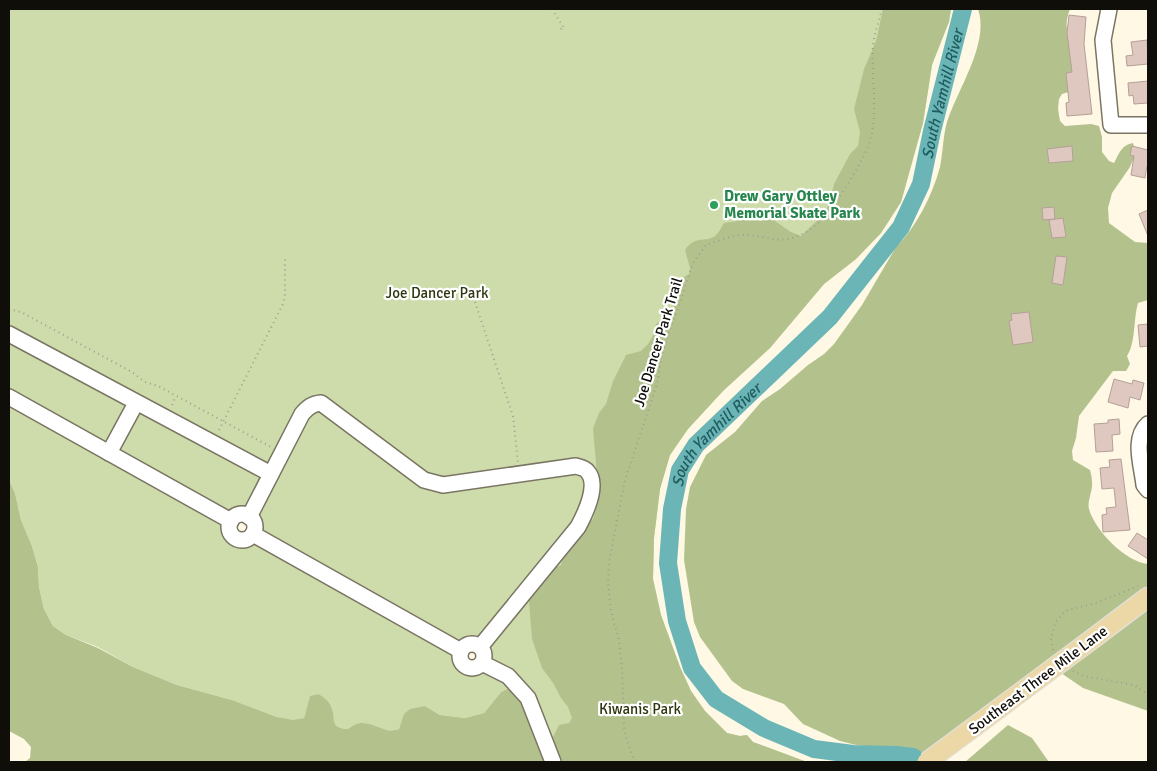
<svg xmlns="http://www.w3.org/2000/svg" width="1157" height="771" viewBox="0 0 1157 771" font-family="Signika,sans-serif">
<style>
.green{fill:#cedcac}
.forest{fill:#b3c28d}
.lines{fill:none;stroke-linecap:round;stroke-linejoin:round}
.river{stroke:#6bb5b7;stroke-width:18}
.building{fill:#dec8c0;stroke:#b59f98}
.minor-casing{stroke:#7a7563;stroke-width:18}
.major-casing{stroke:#e2e2e1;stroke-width:21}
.path{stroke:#a29d8f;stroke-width:2;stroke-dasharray:1 4;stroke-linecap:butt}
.minor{stroke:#fff;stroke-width:15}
.major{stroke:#ecd7a6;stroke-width:19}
.major-bridge-casing{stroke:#e2e2e1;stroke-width:21;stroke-linecap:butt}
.major-bridge{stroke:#ecd7a6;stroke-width:19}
.leisure-dot{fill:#2e9e5b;stroke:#fff;stroke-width:2}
.labels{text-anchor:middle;stroke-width:4.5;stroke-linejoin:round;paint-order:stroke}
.leisure-label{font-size:15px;font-weight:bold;fill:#27864d;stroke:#fff;text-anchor:start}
.park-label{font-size:15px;fill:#2d360e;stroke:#fff}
.street-label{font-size:15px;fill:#100e08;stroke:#fff}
.water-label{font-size:16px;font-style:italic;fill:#1f5d5f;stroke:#fff}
</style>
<rect width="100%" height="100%" fill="#fef8e4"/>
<g class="green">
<path d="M9 9H951L949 22 939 38 932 65 923 123 901 202 881 233 856 259 824 284 770 348 723 391 688 429 670 455 660 489 654 538 653 579 661 615 680 667 691 691 705 711 727 733 740 736 747 735 753 742 807 762H558L547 735 492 659 490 654V643L480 636 468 641 458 642 261 531 256 519 247 507 239 513 232 514 9 392Z"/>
<path d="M9 404 220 522C224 527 225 532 228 537 235 548 248 542 259 544L451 651C457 661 461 675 475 674 479 674 483 672 487 672 495 673 504 682 511 687L501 692 484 713 465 718 440 715 425 706 403 721 399 729C395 730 391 731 387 730 372 727 362 717 348 729 327 728 337 719 331 706 329 702 322 697 319 694L310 697 304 718 293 721 277 717 232 700 177 685 133 667 98 647 66 635 53 626 44 609 39 587 38 567 32 546 21 520 15 493 9 480Z"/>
</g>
<g class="forest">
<path d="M883 9H951L949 22 932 65 923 123 901 202 881 233 856 259 824 284 770 348 723 391 688 429 670 455 660 489 654 538 653 579 661 615 680 667 691 691 705 711 727 733 740 736 747 735 753 742 807 762H563L556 747 553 737 559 725 569 723 572 718 568 707 561 698 553 683 542 668 532 639 529 602 523 583 525 577 536 572H546L561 565 563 556 581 529 593 519 599 499 593 428 599 413 606 404 613 381 626 355 641 351 648 344 654 334 656 324 674 308 680 287 684 277 689 274 690 268 685 250C695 234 708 244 717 234 720 231 721 227 724 223L743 220 761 221 772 219 791 232 801 236 824 214 830 202 834 184 850 154 858 146 860 132 854 109 864 69 876 41Z"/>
<path d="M978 9H1070C1066 19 1065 28 1070 38L1075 90 1062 94 1059 99 1058 109 1060 121 1065 126 1091 124 1099 126 1102 137V152L1109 161 1114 163C1119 154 1121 145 1133 143L1136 153 1130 167 1112 193 1108 208 1109 223 1135 242 1148 243V300L1138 303C1133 321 1136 342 1127 356L1130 364 1126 371H1113L1079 416 1076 438 1072 451 1073 460 1090 470C1091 474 1092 478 1092 482 1093 491 1087 501 1089 509 1095 531 1126 562 1148 564V711L1083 688 1061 673 926 754 905 749 856 745 840 741 803 724 784 704 743 689 732 681 700 637 694 622 684 560 686 509 690 487 706 455 735 432 762 401 780 389 808 365 824 354 834 344 862 305 896 247C917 226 932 196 940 167 943 152 943 136 947 122 957 90 990 43 978 9Z"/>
<path d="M9 480 15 493 21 520 32 546 38 567 39 587 44 609 53 626 66 635 98 648 133 667 177 685 232 700 277 717 293 720 304 718 310 696 319 694C323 697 329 701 331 706 337 719 328 728 348 729 362 717 372 726 387 730 390 731 395 730 399 729L404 714 410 709 425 706 440 715 465 718 484 713 501 692 511 687 519 699 546 762H25L30 758 31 747 24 739 9 731Z"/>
<path d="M1008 725 1032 738 1049 762H965Z"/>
</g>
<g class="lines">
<path class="river" id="s1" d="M920 762 913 757 896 755 853 754 814 749 764 728 716 699 692 668 677 621 668 563 672 509 680 470 696 445 830 317 901 227 921 184 932 131 963 9"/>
</g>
<g class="building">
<path d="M1069 15 1086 17 1084 44 1092 114 1067 116 1066 103 1069 102 1066 73 1072 72 1067 33Z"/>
<path d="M1147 40 1148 64 1127 66 1126 56 1133 55 1131 42Z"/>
<path d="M1148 81V103L1134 104 1133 95 1129 96 1128 83Z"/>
<path d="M1072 146 1073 161 1049 163 1047 149Z"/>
<path d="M1132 146 1148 150V166H1147L1145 178 1131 175 1134 156 1130 155Z"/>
<path d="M1054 207 1055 219 1043 220 1042 208Z"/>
<path d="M1148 210V236L1139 214Z"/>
<path d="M1063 218 1066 237 1052 238 1049 220Z"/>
<path d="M1056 256 1067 257 1063 285 1052 283Z"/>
<path d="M1029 312 1033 342 1013 345 1009 321 1012 320 1011 314Z"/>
<path d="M1148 324V346L1140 347 1138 325Z"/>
<path d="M1114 379 1132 384 1133 380 1144 383 1140 400 1130 397 1128 408 1108 402Z"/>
<path d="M1119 419 1120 434 1112 435 1113 451 1096 452 1094 424 1108 423V420Z"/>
<path d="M1121 459 1130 530 1103 532 1102 515 1107 514 1106 508 1116 507 1114 488 1102 489 1100 468 1110 467 1109 460Z"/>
<path d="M1137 533 1148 540V559L1128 546Z"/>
</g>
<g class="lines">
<defs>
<g id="minor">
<path d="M1109 9 1103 40 1111 125H1148"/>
<path d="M9 334 271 474"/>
<path d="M9 397 231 521"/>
<path d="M1148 424C1132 438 1142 466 1144 485L1148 490"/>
<path d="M109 453 136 403"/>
<circle cx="242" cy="527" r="13"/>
<path d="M249 517 302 414C308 407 312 404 321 403L424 480 443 485 576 466C579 467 585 468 587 471 600 484 585 514 578 527L480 647"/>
<path d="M253 534 461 651"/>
<circle cx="472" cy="656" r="12"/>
<path d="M482 663 508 676 528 698 553 762"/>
</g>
<path id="major" d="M1095 637 1148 597"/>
</defs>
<use href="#minor" class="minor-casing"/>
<use href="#major" class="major-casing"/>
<g class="path">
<path d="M552 9 564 28 558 30"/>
<path d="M475 302 513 416 518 463"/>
<path d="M9 309 21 312 132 372 145 382 158 386 271 447"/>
<path d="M172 405 176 396"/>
<path d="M219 430 283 304 285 294V258"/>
<path d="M1053 650 1051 639 1055 623 1065 611 1099 602 1138 586"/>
<path d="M1073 671 1083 676 1134 685 1148 694"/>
<path d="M635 762 627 741 624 727 622 668 619 640 611 612 608 582 609 562 625 480 657 384 662 355 668 334 677 312 693 263 706 245C718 241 730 236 742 235 761 234 777 244 795 237 805 234 813 228 820 221 834 208 868 155 871 137 878 107 871 76 873 46 874 34 879 21 882 9"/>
</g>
<use href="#minor" class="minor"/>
<use href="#major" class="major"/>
<defs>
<path id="major-bridge" d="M927 762 1095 637"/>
</defs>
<use href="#major-bridge" class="major-bridge-casing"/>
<use href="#major-bridge" class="major-bridge"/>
</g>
<circle class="leisure-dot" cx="714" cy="205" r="5"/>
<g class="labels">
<g class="leisure-label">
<text x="724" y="201">Drew Gary Ottley<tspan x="724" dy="17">Memorial Skate Park</tspan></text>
</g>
<g class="park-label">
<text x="437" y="298">Joe Dancer Park</text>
<text x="640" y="714">Kiwanis Park</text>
</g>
<g class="street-label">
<text transform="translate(658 342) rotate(-73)" y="5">Joe Dancer Park Trail</text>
<text transform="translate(1038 680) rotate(-37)" y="5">Southeast Three Mile Lane</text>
</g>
<g class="water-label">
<text dy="6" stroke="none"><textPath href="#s1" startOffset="929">South Yamhill River</textPath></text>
<text dy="6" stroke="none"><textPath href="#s1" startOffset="509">South Yamhill River</textPath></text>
</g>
</g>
<rect width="1157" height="771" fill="none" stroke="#100e08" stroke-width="20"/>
</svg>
